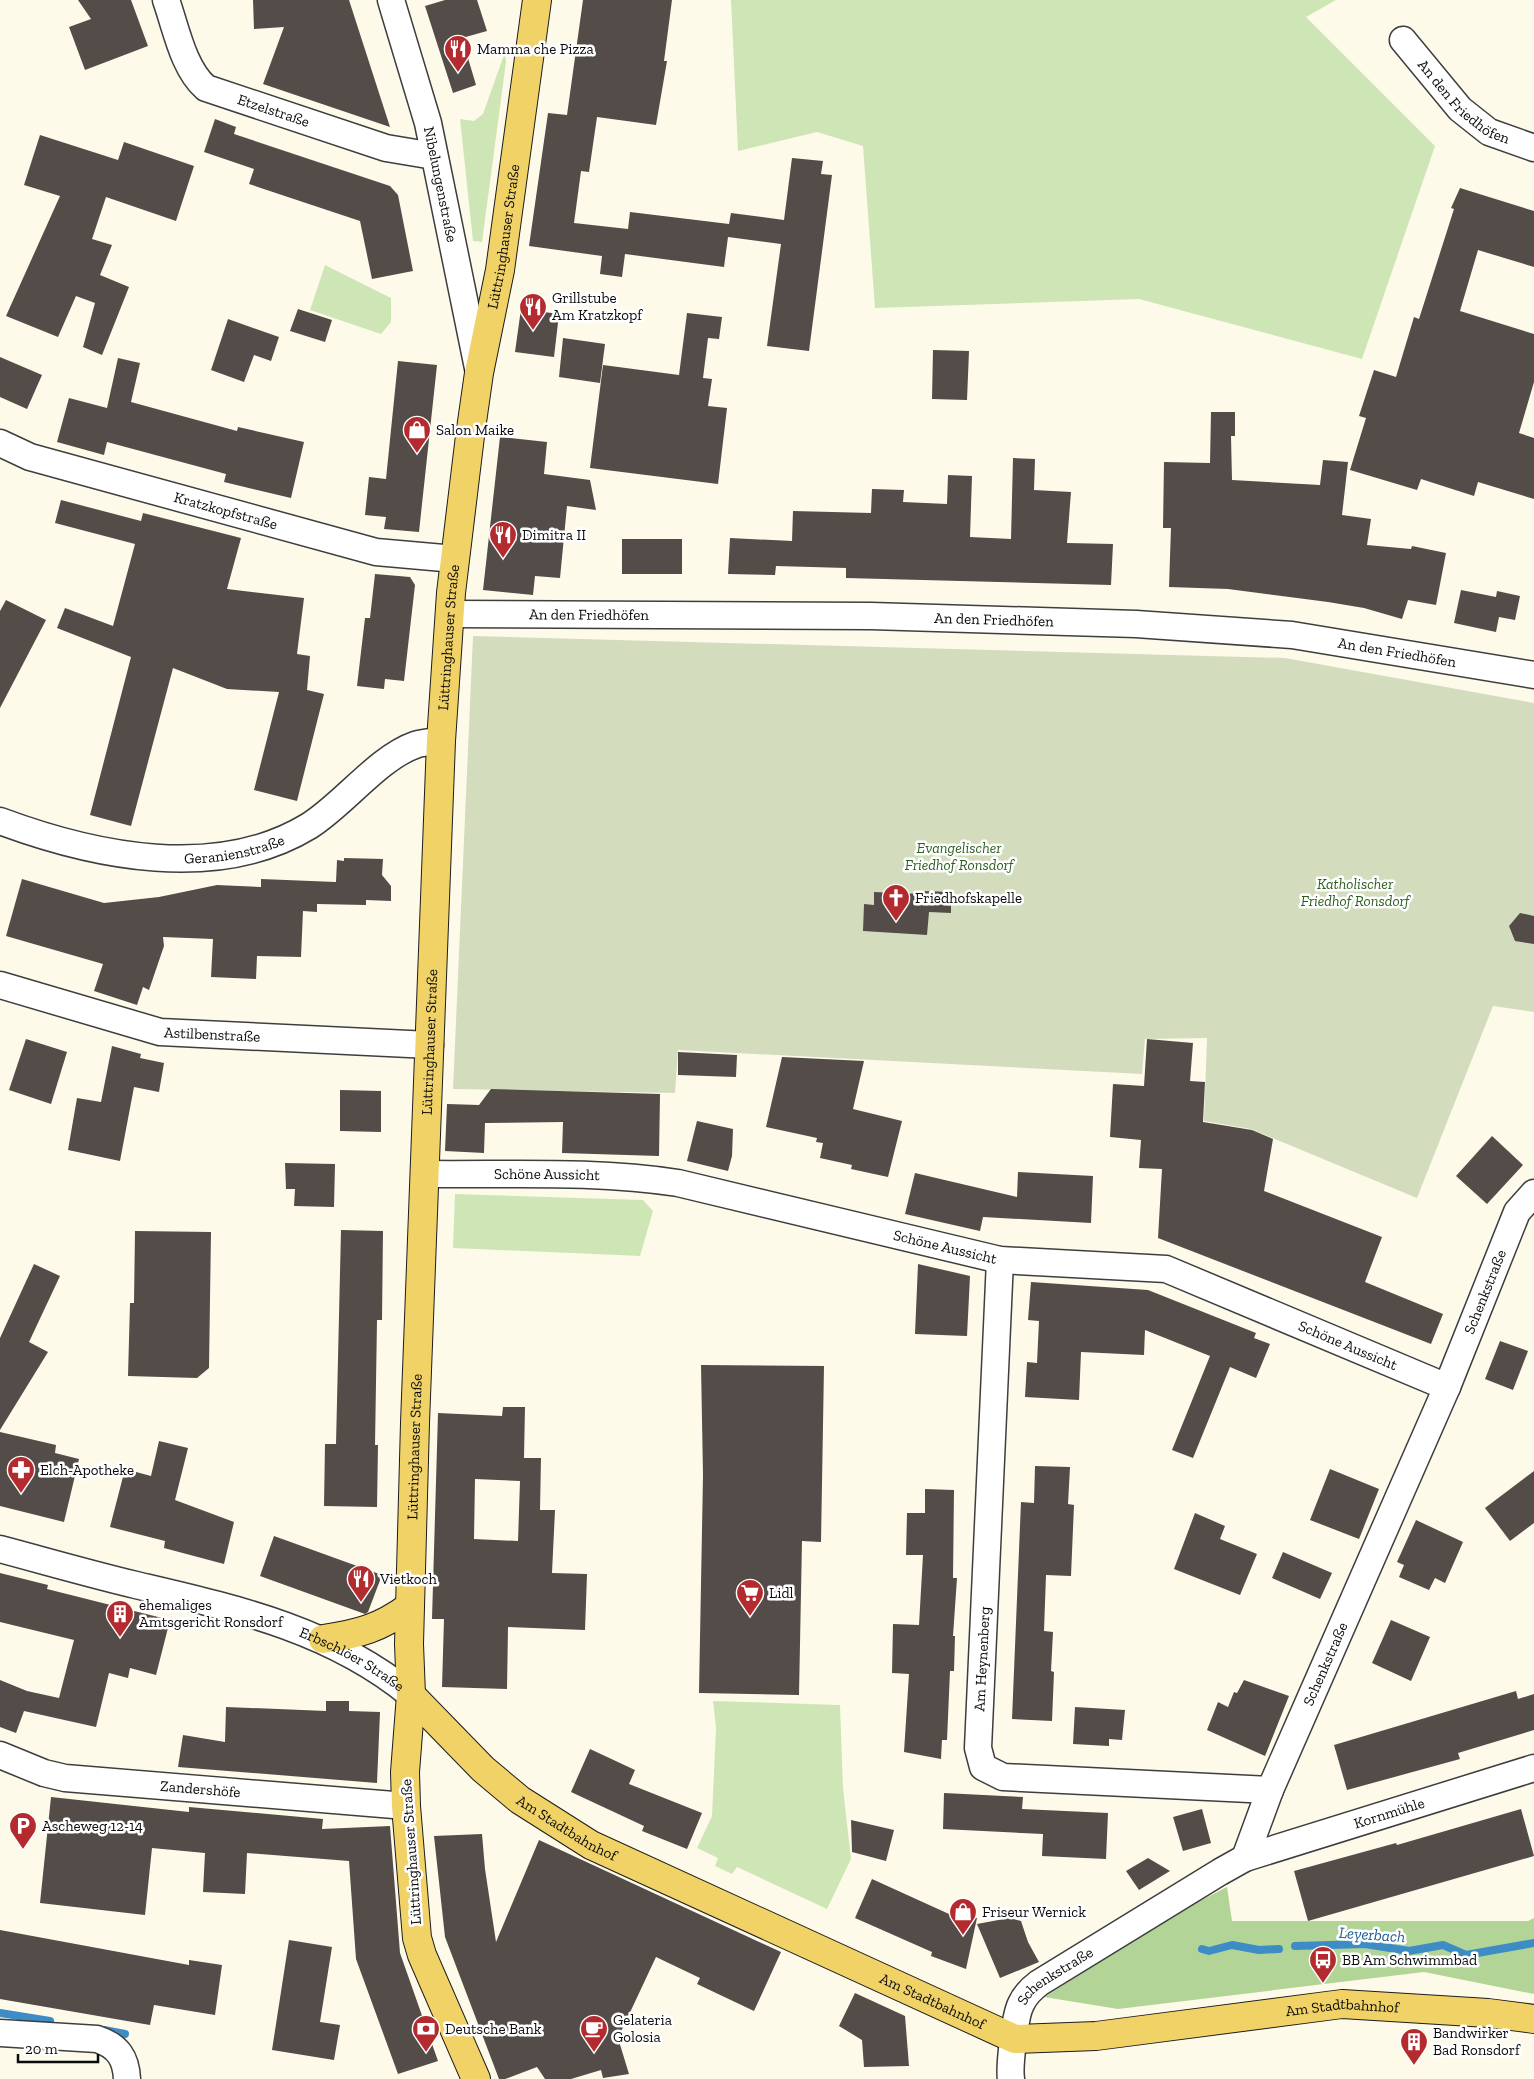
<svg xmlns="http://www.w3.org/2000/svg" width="1534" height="2079" viewBox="0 0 1534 2079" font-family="'Zilla Slab',serif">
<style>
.green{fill:#cee6b6}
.forest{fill:#b2d597}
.cemetery{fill:#d3ddbe}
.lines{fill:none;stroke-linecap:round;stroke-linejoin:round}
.stream{stroke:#3d8cc5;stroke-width:8}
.building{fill:#534c48;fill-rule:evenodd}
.minor-casing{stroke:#3e3e3e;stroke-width:29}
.major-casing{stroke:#1c1c1c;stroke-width:30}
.minor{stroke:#fff;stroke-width:26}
.major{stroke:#f1d267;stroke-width:28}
.labels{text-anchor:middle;stroke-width:5;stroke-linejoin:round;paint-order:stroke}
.poi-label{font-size:15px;fill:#0b0b0b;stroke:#fff;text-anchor:start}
.street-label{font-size:15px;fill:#0b0b0b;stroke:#fff}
.park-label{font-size:15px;font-style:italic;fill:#2c5e20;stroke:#fff}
.water-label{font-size:16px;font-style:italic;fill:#1c5e95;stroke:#fff}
</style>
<rect width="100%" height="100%" fill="#fefaea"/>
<g class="green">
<path d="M731 0H1336L1306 17 1435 146 1362 359 1139 299 875 308 863 146 817 132 738 151Z"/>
<path d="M505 52 506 62 482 242 473 241 460 119 474 121 483 114Z"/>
<path d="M325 265 391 298V322L381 334 310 310Z"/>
<path d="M455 1194 643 1200 653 1211 640 1256 453 1248Z"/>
<path d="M713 1701 840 1705 843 1788 851 1859 827 1909 737 1867 732 1874 715 1866 718 1858 697 1848 712 1816 716 1728Z"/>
</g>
<path class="forest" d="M1227 1887 1232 1921H1528L1534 1918V1994L1424 1972 1118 2009 1044 1997 1188 1907Z"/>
<path class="cemetery" d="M473 636 1285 658 1534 703V1012L1493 1006 1417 1198 1251 1129 1204 1121 1207 1038 1145 1039 1142 1074 678 1050 675 1093 453 1089Z"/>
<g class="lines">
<g class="stream">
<path d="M1295 1946 1365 1944 1409 1951 1443 1945 1466 1955 1534 1943"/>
<path d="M1202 1949 1209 1951 1232 1945 1259 1950 1279 1949"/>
<path d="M0 2013 50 2021"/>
<path d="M104 2030 125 2034"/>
</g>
</g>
<g class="building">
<path d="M78 0H131L148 46 85 70 69 27 91 19Z"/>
<path d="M253 0H349L390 127 263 84 284 27 254 29Z"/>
<path d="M445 0H477L487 31 462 38 476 85 453 93 425 6Z"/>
<path d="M583 0H672L664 61H667L656 125 597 117 589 172 581 171 574 223 628 229 630 212 729 224 731 213 784 220 792 158 823 161 821 174 832 175 809 351 767 346 781 244 728 237 724 267 625 254 622 277 600 274 602 256 529 246 548 113 567 115Z"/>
<path d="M215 119 236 127 234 134 390 186 398 195 413 271 372 279 360 221 249 184 254 169 204 152Z"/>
<path d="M40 135 118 160 124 142 194 166 176 221 106 197 92 239 112 245 100 275 129 287 102 355 83 347 95 303 76 296 58 337 6 316 60 196 24 185Z"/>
<path d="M1460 188 1534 211V267L1478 250 1460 311 1534 334V382L1519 433 1534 438V499L1478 482 1474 496 1421 479 1417 490 1350 470 1366 418 1359 416 1374 370 1396 377 1414 317 1419 319 1454 209 1451 208Z"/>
<path d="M298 309 332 320 325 342 290 331Z"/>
<path d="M521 309 559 314 554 357 515 352Z"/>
<path d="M687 313 722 317 719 339 708 338 703 378 712 379 708 406 727 408 718 484 590 468 603 365 679 375Z"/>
<path d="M228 319 279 337 271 361 254 355 244 382 211 370Z"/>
<path d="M563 338 605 344 600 383 559 377Z"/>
<path d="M933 350 969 351 967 400 932 399Z"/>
<path d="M0 357 42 375 27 409 0 397Z"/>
<path d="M118 358 140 363 131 402 237 431 238 427 304 442 291 498 224 482 226 474 107 442 104 455 57 442 69 398 107 408Z"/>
<path d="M398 361 437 365 419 532 384 529 386 517 365 515 369 477 386 479Z"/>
<path d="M1211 412H1235V436H1231L1232 480 1320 485 1323 460 1348 462 1342 515 1371 519 1367 545 1411 549 1412 546 1446 553 1436 605 1408 600 1402 619 1364 608 1328 602 1228 589 1169 587 1171 528H1163L1164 462 1210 463Z"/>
<path d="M500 437 547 442 544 474 590 480 596 510 567 506 560 578 535 576 533 595 483 590Z"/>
<path d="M1013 458 1035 459 1034 490 1071 492 1067 543 1113 544 1111 585 846 578V568L776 566 775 575 728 574 730 538 792 541 793 511 871 513 872 489 904 490 903 502 947 504 948 475 972 476 970 537 1011 539Z"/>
<path d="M61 500 141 521 143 513 241 538 227 589 304 598 297 654 310 656 307 690 324 694 297 801 254 790 279 692 227 689 173 668 131 826 90 815 131 657 57 628 65 608 113 626 135 544 55 523Z"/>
<rect x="622" y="539" width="60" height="35"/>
<path d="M375 574 410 577 415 585 404 681 385 679 384 689 357 686 365 618H370Z"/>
<path d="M1461 590 1496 597 1497 591 1520 596 1515 620 1499 617 1496 632 1454 623Z"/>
<path d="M6 600 46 620 0 708V611Z"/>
<path d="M344 858 383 859 382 875 391 886V901L366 900V905L317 904V912L303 911 301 957 257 956 256 979 211 977 213 939 163 937 164 946 149 990 143 987 137 1005 94 991 103 964 6 936 22 879 104 903 159 897 217 885 261 887V879L336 882 337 860 344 861Z"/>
<path d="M922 891 951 892V913L929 912 927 935 863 931 864 904 874 905V892L922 894Z"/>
<path d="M1520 913 1534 916V944L1515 941 1509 926Z"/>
<path d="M26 1039 67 1052 51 1104 9 1090Z"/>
<path d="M1147 1039 1193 1043 1190 1081 1205 1082 1203 1122 1252 1130 1273 1139 1264 1191 1382 1237 1365 1282 1443 1314 1431 1344 1158 1238 1162 1169 1139 1168 1141 1140 1110 1137 1113 1084 1144 1086Z"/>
<path d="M112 1046 141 1054 140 1058 164 1063 159 1092 134 1087 120 1161 68 1150 77 1098 101 1102Z"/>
<path d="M678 1052 737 1055 736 1077 678 1075Z"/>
<path d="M782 1057 864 1061 853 1109 902 1121 888 1177 851 1169 852 1165 820 1158 823 1143 816 1142 817 1138 766 1127Z"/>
<path d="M491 1089 660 1094 659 1156 562 1153 563 1122 485 1123 484 1153 445 1151 447 1104 479 1105Z"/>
<path d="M340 1090 381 1091V1132L340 1131Z"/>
<path d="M697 1121 733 1129 732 1156 728 1171 687 1161Z"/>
<path d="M1492 1136 1523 1165 1487 1204 1456 1176Z"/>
<path d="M285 1163 335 1164 334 1207 294 1206 295 1189H286Z"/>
<path d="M1018 1172 1093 1176 1091 1223 983 1217 980 1231 905 1214 915 1173 1017 1197Z"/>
<path d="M341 1230 383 1231 382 1320H377L375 1445H378L377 1507 324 1506 325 1444H336Z"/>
<path d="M135 1231 211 1232 209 1368 197 1378 128 1376 130 1303H134Z"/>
<path d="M34 1264 60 1276 29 1342 48 1352 0 1430V1338Z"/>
<path d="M918 1264 970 1276 967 1336 915 1334Z"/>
<path d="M1031 1282 1148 1290 1256 1333 1254 1338 1270 1344 1256 1378 1230 1367 1193 1458 1172 1450 1210 1356 1145 1330 1144 1355 1081 1352 1079 1400 1025 1397 1027 1362 1037 1363 1039 1321 1028 1320Z"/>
<path d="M1500 1341 1528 1351 1513 1390 1485 1379Z"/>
<path d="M701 1365 824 1366 821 1542 802 1541 799 1695 699 1693 703 1475Z"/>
<path d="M503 1407H525L524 1458H541L540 1510H555L552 1573 587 1574 585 1630 508 1627 507 1689 442 1687 444 1619H432L438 1413 502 1416ZM475 1479 520 1481 518 1541 474 1539Z"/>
<path d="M0 1432 56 1445 55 1453 79 1459 64 1522 0 1506Z"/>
<path d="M159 1441 188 1448 175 1500 234 1522 224 1564 164 1548 165 1541 110 1527 125 1469 151 1476Z"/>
<path d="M1035 1466 1070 1467 1068 1504 1074 1505 1071 1576 1046 1575 1044 1631 1053 1632 1051 1671 1054 1672 1052 1721 1012 1719 1021 1502 1034 1503Z"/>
<path d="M1330 1469 1379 1489 1359 1539 1310 1520Z"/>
<path d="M1534 1471V1523L1510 1541 1485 1508Z"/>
<path d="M925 1489 954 1490 953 1578H957L953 1636H955L954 1671H950L947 1740H942L941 1759 904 1752 909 1674 892 1673 893 1624 919 1625 923 1555H906L907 1513H925Z"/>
<path d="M1195 1513 1225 1526 1220 1539 1257 1554 1240 1595 1174 1569Z"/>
<path d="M1416 1520 1463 1542 1445 1583 1435 1578 1429 1590 1399 1577 1404 1565 1397 1562Z"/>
<path d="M274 1536 382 1575 368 1612 365 1614 260 1576Z"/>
<path d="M1283 1552 1332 1573 1320 1599 1272 1578Z"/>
<path d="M0 1573 48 1585 47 1589 170 1620 156 1675 130 1668 128 1678 109 1673 96 1727 24 1711 16 1733 0 1727V1680L27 1691 59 1698 74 1640 0 1622Z"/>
<path d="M1391 1620 1430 1637 1411 1681 1372 1663Z"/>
<path d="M1244 1680 1289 1696 1265 1756 1207 1730 1218 1702 1228 1707 1234 1692 1237 1693Z"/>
<path d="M1516 1691 1518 1699 1534 1694V1730L1458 1753 1460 1759 1347 1790 1334 1745Z"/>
<path d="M326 1701H349V1711L380 1712 377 1783 178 1767 183 1735 225 1742 226 1707 326 1711Z"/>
<path d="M1075 1707 1125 1710 1122 1740 1109 1739V1746L1073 1744Z"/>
<path d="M590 1749 635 1770 629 1784 702 1813 687 1849 642 1831 644 1826 571 1792Z"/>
<path d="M944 1793 1023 1797 1022 1809 1108 1813 1106 1859 1042 1856 1043 1834 943 1829Z"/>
<path d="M51 1797 189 1812V1807L323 1819 322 1829 390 1826 400 1953 438 2061 398 2074 356 1959 349 1861 247 1853 245 1894 203 1892 205 1853 152 1848 145 1915 40 1903Z"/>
<path d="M1202 1809 1211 1843 1183 1851 1173 1817Z"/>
<path d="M1521 1809 1534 1856 1308 1921 1294 1871 1396 1843 1397 1845Z"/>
<path d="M851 1820 894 1830 886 1861 852 1852Z"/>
<path d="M482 1834 485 1869 496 1942 539 1840 781 1952 754 2011 697 1984 700 1978 656 1957 618 2038 629 2074 603 2078 601 2070 571 2079H545L537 2067 505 2079H499L445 1937 434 1836Z"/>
<path d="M1148 1858 1170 1871 1139 1890 1126 1871Z"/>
<path d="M872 1879 949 1914 951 1909 977 1918 966 1969 931 1956 932 1952 855 1918Z"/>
<path d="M1009 1918 1021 1921 1028 1942 1039 1962 1000 1978 977 1924Z"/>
<path d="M0 1930 189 1965V1960L222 1965 215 2015 154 2005 150 2025 0 1999Z"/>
<path d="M289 1940 332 1947 320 2022 340 2025 334 2060 272 2050Z"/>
<path d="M855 1993 905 2016 909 2066 864 2067 862 2040 839 2026Z"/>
</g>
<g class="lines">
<defs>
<g id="minor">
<path id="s1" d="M166 0C176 28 183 68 206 88L386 148 434 156"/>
<path id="s2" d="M391 0 428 123 479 373"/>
<path id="s3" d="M1403 40 1460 109 1489 132 1534 148"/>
<path id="s4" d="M0 443 30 457 376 552 455 559"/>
<path id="s5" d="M450 614 871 616 1136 624 1292 635 1534 675"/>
<path id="s6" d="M0 821C94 856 217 882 309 826 343 805 378 758 415 745 423 742 433 742 441 741"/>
<path id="s7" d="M0 985 160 1032 430 1045"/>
<path id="s8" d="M425 1174C509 1175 595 1170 678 1183L1000 1260 1166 1269 1447 1387"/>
<path d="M1000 1260 978 1748 983 1767 1003 1777 1270 1790"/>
<path id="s9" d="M0 1549C45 1561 90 1574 136 1585 234 1608 331 1629 411 1695"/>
<path id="s10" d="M0 1755 44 1773 65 1778 406 1806"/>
<path id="s11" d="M1245 1858 1270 1790 1447 1387 1517 1212 1534 1193"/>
<path d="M0 2033 97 2039C118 2046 126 2058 127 2079"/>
<path id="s12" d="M1011 2079C1009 2067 1015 2015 1021 2004 1025 1995 1031 1989 1039 1983L1220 1872 1245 1858 1534 1768"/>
</g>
<g id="major">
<path d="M323 1639C359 1634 380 1628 409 1607"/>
<path id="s13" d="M411 1695 483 1769 520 1800 591 1845 1015 2039 1096 2036 1342 2004 1488 2013 1534 2019"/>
<path id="s14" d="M476 2079 422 1955 417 1938 406 1806 405 1772 411 1695 409 1644 415 1423 441 741 451 593 470 436 479 373 500 270 537 0"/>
</g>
</defs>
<use href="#minor" class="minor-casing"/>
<use href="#major" class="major-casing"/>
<use href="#minor" class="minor"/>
<use href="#major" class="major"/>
</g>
<defs>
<symbol id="restaurant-pin" viewBox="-11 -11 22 30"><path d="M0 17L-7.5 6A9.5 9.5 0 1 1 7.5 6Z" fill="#b32b2f" stroke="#fff"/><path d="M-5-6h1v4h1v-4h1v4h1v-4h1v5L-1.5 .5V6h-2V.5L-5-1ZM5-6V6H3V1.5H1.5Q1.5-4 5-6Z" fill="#fff"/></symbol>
<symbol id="shop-pin" viewBox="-11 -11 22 30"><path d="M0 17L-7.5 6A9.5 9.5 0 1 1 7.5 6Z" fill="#b32b2f" stroke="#fff"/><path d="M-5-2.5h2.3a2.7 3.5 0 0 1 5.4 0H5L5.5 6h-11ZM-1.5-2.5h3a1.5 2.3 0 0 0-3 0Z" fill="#fff"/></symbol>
<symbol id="church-pin" viewBox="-11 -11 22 30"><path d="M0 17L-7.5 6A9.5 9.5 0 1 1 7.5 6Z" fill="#b32b2f" stroke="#fff"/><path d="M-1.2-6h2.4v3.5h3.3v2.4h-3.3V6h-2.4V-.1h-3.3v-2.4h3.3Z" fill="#fff"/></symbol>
<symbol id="pharmacy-pin" viewBox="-11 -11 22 30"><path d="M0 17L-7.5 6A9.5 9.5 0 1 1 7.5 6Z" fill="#b32b2f" stroke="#fff"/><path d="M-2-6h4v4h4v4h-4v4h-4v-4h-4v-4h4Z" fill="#fff"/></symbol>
<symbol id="supermarket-pin" viewBox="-11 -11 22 30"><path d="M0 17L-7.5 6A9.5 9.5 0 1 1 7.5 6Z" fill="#b32b2f" stroke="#fff"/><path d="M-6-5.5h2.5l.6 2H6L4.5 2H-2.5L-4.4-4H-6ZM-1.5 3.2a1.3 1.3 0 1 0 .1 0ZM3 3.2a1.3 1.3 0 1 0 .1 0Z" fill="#fff"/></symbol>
<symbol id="building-pin" viewBox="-11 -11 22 30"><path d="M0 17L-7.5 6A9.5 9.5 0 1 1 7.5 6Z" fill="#b32b2f" stroke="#fff"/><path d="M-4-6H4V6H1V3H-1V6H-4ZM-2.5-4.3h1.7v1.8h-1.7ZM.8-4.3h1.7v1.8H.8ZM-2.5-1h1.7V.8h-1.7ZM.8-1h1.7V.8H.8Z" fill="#fff"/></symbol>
<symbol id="parking-pin" viewBox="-11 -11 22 30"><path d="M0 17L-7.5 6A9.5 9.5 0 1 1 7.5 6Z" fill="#b32b2f" stroke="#fff"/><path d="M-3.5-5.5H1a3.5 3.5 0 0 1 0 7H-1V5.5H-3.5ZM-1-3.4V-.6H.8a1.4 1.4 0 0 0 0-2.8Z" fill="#fff"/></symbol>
<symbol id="bus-pin" viewBox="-11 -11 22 30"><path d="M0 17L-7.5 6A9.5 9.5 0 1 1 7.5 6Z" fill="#b32b2f" stroke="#fff"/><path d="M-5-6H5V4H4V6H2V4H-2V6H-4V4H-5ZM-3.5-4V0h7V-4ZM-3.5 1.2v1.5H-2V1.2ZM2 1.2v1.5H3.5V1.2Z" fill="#fff"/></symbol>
<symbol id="bank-pin" viewBox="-11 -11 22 30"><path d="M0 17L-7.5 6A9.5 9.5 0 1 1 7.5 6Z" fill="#b32b2f" stroke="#fff"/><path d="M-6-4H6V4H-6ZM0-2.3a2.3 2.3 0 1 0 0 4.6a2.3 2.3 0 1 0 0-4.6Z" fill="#fff"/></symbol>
<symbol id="cafe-pin" viewBox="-11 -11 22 30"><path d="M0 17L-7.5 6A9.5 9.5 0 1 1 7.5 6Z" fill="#b32b2f" stroke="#fff"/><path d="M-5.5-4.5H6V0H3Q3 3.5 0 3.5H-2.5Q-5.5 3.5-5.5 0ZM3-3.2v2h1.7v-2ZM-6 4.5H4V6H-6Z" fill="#fff"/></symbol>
</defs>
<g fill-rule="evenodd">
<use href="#restaurant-pin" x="442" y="33" width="32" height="43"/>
<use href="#restaurant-pin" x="517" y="291" width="32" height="43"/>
<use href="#shop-pin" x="401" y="414" width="32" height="43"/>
<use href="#restaurant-pin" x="487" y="519" width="32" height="43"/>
<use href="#church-pin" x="880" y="882" width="32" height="43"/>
<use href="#pharmacy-pin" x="5" y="1454" width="32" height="43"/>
<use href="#restaurant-pin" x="345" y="1563" width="32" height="43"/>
<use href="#supermarket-pin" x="734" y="1577" width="32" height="43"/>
<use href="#building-pin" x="104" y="1598" width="32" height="43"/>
<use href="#parking-pin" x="7" y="1810" width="32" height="43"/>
<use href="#shop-pin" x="947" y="1896" width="32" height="43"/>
<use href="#bus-pin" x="1307" y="1944" width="32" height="43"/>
<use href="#bank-pin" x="410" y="2013" width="32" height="43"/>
<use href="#cafe-pin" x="578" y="2013" width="32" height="43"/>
<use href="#building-pin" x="1398" y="2026" width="32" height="43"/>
</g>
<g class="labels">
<g class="poi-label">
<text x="477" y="54">Mamma che Pizza</text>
<text x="552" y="303">Grillstube<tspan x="552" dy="17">Am Kratzkopf</tspan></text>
<text x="436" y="435">Salon Maike</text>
<text x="522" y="540">Dimitra II</text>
<text x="915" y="903">Friedhofskapelle</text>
<text x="40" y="1475">Elch-Apotheke</text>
<text x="380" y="1584">Vietkoch</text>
<text x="769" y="1598">Lidl</text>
<text x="139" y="1610">ehemaliges<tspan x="139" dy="17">Amtsgericht Ronsdorf</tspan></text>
<text x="42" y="1831">Ascheweg 12-14</text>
<text x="982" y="1917">Friseur Wernick</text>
<text x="1342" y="1965">BB Am Schwimmbad</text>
<text x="613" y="2025">Gelateria<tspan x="613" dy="17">Golosia</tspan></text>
<text x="445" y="2034">Deutsche Bank</text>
<text x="1433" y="2038">Bandwirker<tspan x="1433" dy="17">Bad Ronsdorf</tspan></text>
</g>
<g class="street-label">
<text dy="5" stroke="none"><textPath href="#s3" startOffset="88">An den Friedhöfen</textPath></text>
<text dy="5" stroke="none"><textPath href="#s1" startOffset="169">Etzelstraße</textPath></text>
<text dy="5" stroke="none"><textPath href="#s2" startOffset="191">Nibelungenstraße</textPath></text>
<text dy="5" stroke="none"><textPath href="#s14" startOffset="1860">Lüttringhauser Straße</textPath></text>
<text dy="5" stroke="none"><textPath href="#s4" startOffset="236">Kratzkopfstraße</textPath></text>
<text dy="5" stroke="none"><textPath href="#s5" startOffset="139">An den Friedhöfen</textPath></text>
<text dy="5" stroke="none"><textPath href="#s5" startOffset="544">An den Friedhöfen</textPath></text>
<text dy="5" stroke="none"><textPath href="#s14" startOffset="1455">Lüttringhauser Straße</textPath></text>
<text dy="5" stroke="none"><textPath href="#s5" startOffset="949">An den Friedhöfen</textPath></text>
<text dy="5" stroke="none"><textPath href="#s6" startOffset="240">Geranienstraße</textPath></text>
<text dy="5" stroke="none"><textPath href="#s7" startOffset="219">Astilbenstraße</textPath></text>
<text dy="5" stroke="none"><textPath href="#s14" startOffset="1050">Lüttringhauser Straße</textPath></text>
<text dy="5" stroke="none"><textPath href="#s8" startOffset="122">Schöne Aussicht</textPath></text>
<text dy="5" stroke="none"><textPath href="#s8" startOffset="528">Schöne Aussicht</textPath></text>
<text dy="5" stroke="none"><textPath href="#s11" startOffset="615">Schenkstraße</textPath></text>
<text dy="5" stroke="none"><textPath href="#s8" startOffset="948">Schöne Aussicht</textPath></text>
<text dy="5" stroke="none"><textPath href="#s14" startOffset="645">Lüttringhauser Straße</textPath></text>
<text transform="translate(982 1659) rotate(-87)" y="5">Am Heynenberg</text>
<text dy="5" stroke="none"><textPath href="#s9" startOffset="370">Erbschlöer Straße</textPath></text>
<text dy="5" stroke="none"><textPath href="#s11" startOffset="210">Schenkstraße</textPath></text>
<text dy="5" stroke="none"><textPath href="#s10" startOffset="205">Zandershöfe</textPath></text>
<text dy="5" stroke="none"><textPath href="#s12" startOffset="496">Kornmühle</textPath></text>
<text dy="5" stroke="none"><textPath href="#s13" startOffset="206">Am Stadtbahnhof</textPath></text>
<text transform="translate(411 1852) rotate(-94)" y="5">Lüttringhauser Straße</text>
<text dy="5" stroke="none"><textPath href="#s12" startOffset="121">Schenkstraße</textPath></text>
<text dy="5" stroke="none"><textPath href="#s13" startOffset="611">Am Stadtbahnhof</textPath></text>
<text dy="5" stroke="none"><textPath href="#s13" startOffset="1031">Am Stadtbahnhof</textPath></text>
</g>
<g class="park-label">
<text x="959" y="853">Evangelischer<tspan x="959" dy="17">Friedhof Ronsdorf</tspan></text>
<text x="1355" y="889">Katholischer<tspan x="1355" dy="17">Friedhof Ronsdorf</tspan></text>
</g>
<g class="water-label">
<text transform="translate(1372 1934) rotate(4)" y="6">Leyerbach</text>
</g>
</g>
<path d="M18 2054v8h80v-8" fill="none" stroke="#0b0b0b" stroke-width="2.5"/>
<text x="25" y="2054" font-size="15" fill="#0b0b0b" stroke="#ffffff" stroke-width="4" paint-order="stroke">20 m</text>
</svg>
